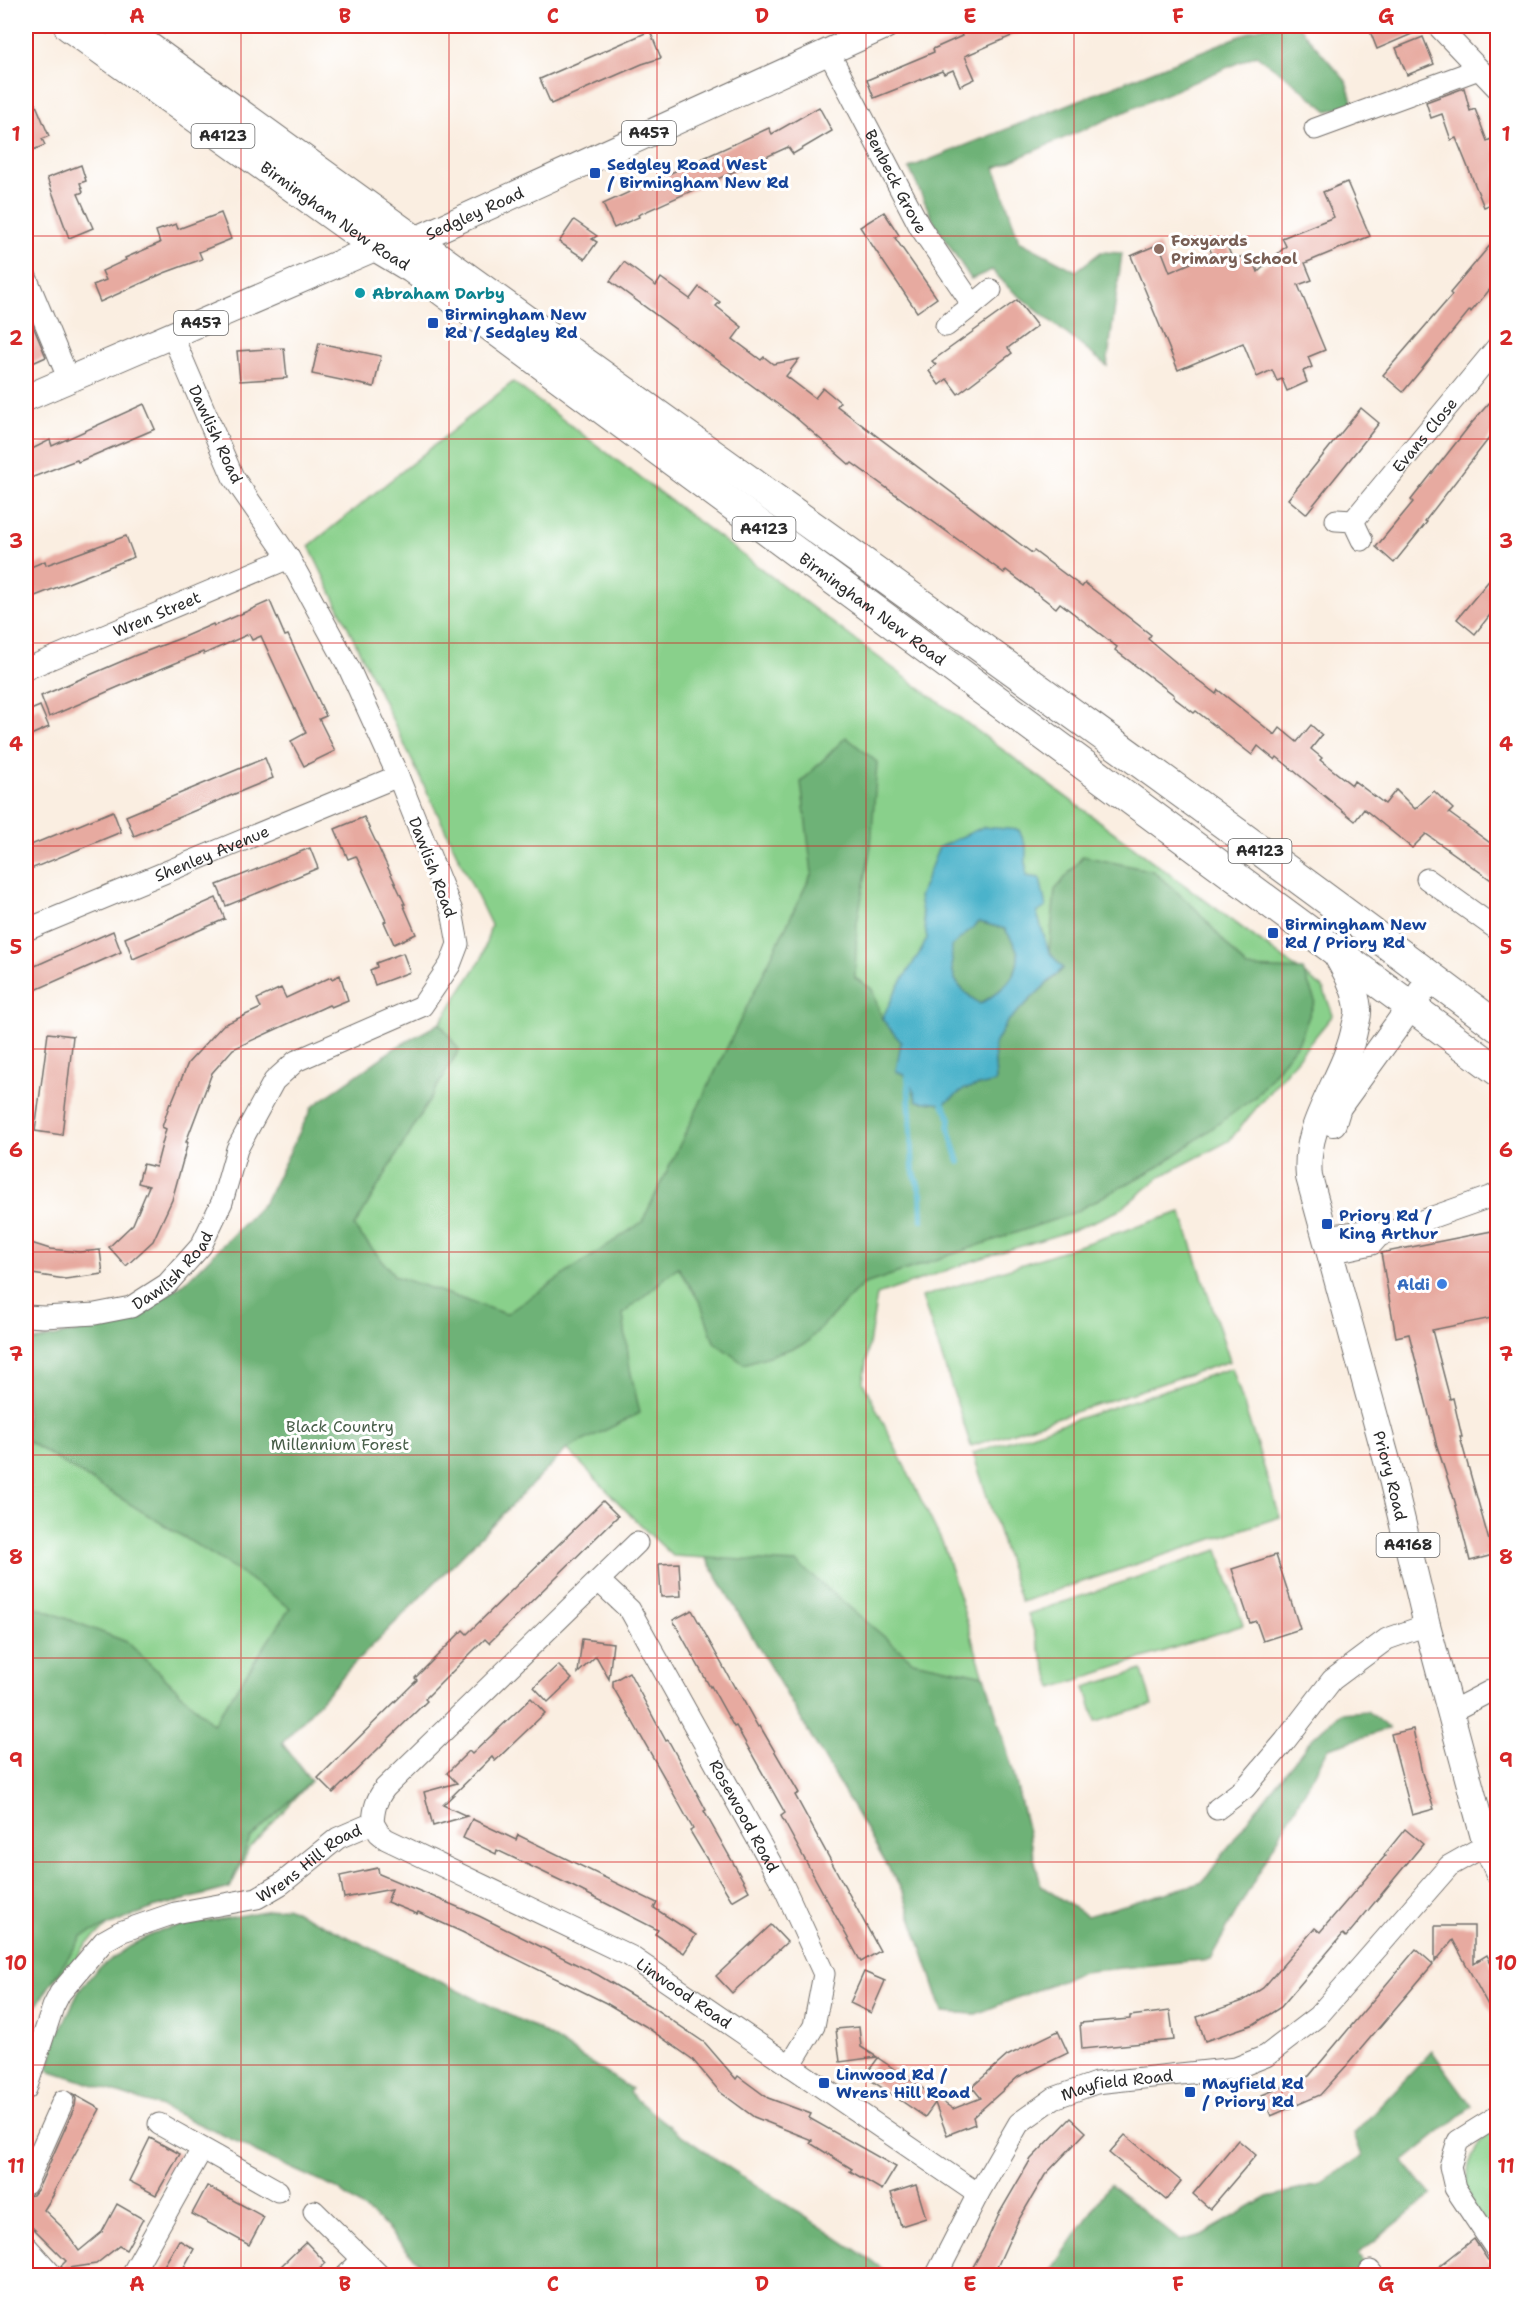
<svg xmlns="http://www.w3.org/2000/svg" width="1523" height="2301" viewBox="0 0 1523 2301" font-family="'Shantell Sans',sans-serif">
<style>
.green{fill:#89d08b;stroke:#5a7e5b;stroke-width:1.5}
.forest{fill:#6eb277;stroke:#4c6e51;stroke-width:1.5}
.water{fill:#4cb3cb;stroke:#3c6f7b;stroke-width:1.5;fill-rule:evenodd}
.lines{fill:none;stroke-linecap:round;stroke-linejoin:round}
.stream{stroke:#4cb3cb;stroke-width:6}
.building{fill:#e7aaa0}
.minor-casing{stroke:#736f6b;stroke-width:23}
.major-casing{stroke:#736f6b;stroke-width:28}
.highway-casing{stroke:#736f6b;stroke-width:32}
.minor{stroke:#fff;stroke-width:21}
.major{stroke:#fff;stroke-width:26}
.highway{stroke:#fff;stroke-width:30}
.grid{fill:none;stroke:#d62828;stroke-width:1.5;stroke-opacity:0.55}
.transit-dot{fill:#1a4fb4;stroke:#fff;stroke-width:2}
.education-dot{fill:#8d6e63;stroke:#fff;stroke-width:2}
.culture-dot{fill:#0f9aa8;stroke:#fff;stroke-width:2}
.shop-dot{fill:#3f7fe0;stroke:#fff;stroke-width:2}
.labels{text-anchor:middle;stroke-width:6;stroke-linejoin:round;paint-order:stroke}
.shield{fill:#fff;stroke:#6b6b6b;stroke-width:1.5}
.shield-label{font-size:15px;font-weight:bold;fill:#2b2b2b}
.transit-label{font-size:16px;font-weight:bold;fill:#164399;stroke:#fff;text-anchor:start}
.street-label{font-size:16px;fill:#2b2b2b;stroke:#fff}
.education-label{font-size:16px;font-weight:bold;fill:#785e54;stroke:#fff;text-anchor:start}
.culture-label{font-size:16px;font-weight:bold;fill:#0d838f;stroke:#fff;text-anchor:start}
.shop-label{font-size:16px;font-weight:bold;fill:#366cbe;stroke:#fff;text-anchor:end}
.park-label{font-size:16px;fill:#475d48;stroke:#fff}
.neatline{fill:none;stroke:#d62828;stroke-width:2}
.grid-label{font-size:20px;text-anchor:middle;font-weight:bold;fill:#d62828}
</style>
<rect width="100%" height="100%" fill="#fff"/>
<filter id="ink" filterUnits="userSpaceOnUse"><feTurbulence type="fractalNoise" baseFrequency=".0167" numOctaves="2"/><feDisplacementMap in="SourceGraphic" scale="12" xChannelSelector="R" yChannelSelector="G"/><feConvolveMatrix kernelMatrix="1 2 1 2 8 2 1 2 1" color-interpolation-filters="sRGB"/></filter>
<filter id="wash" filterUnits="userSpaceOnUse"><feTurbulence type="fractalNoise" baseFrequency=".008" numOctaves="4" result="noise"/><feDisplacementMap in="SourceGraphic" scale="24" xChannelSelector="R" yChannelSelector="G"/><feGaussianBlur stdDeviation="1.35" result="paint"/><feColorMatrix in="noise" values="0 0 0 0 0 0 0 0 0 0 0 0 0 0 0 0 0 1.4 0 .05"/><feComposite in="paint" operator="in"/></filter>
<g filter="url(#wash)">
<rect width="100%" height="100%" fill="#faeee1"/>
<g class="green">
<path d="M513 382 874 654 1323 988 1333 1015 1229 1141 1163 1175 1118 1211 1073 1230 973 1261 877 1295 863 1382 943 1544 1013 1771 1041 1886 976 2014 943 2012 903 1892 706 1558 673 1556 640 1525 567 1449 350 1668 282 1743 311 1781 249 1849 230 1888 125 1915 107 1927 86 1944 77 1958 48 1986 31 2013 26 2029V1343L134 1318 155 1304 187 1281 230 1239 265 1202 276 1181 459 1050 440 1023 482 958 491 925 309 546Z"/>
<path d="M1181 1212 1230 1361 971 1446 922 1297Z"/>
<path d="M1232 1368 1280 1517 1021 1602 973 1453Z"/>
<path d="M1218 1550 1243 1625 1053 1688 1028 1614Z"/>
<path d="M1142 1670 1152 1705 1096 1722 1085 1687Z"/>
<path d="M1497 2127V2259L1465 2188 1471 2160 1479 2143Z"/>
</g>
<g class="forest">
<path d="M1265 26H1298L1346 81 1353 104 1328 111 1288 78 1256 55 995 168 1019 241 1076 271 1101 252 1122 253 1107 366 1009 288 992 270 971 279 935 224 909 168Z"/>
<path d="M846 737 877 762 871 846 857 923 855 978 872 989 882 1019 901 1042 897 1070 908 1077 917 1101 943 1104 965 1089 996 1082 994 1046 1007 1022 1063 969 1049 952 1055 890 1083 856 1153 871 1196 909 1247 968 1303 970 1315 1001 1299 1041 1255 1097 1160 1166 1071 1214 862 1285 805 1344 744 1364 714 1342 701 1304 678 1267 623 1314 630 1369 640 1413 567 1449 350 1668 282 1743 311 1781 250 1839 229 1888 153 1908 82 1936 26 2022V1603L127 1642 213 1724 290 1608 237 1570 26 1440V1343L134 1318 187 1281 265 1202 312 1107 395 1048 440 1023 459 1050 354 1227 395 1276 506 1314 642 1222 812 873 801 782Z"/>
<path d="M979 922 1005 929C1009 936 1017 946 1018 954 1020 978 998 993 980 1004 954 985 951 979 951 946Z"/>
<path d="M706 1558 797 1563 913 1661 985 1676 1013 1771 1041 1886 1087 1916 1203 1882 1253 1813 1312 1739 1340 1713 1367 1711 1389 1729 1329 1748 1210 1959 1082 1972 976 2014 943 2012 903 1892Z"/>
<path d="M286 1907 540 2030 631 2089 629 2093C709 2164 806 2211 891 2275H430L382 2223 337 2189 257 2153 244 2145 162 2107 48 2070 57 2037 79 1991 96 1970 135 1943 161 1930Z"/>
<path d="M1432 2051 1472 2106 1403 2162 1432 2195 1358 2254 1370 2275 1048 2276 1110 2184 1180 2241 1202 2235 1268 2197 1319 2185 1362 2156 1354 2134Z"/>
</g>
<path class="water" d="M983 827 1019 830 1026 847V876L1040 878 1046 907 1037 913 1049 952 1063 968 1007 1022 994 1046 996 1082 965 1089 943 1104 917 1101 908 1077 896 1071 901 1042 882 1019 895 992 922 949 927 938 919 897 939 847ZM979 922 1005 929C1009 936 1017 946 1018 954 1020 978 998 993 980 1004 954 986 950 978 952 946Z"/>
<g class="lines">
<g class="stream">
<path d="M908 1077 913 1169 921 1194 922 1220"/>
<path d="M943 1104 950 1118 949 1129 959 1162"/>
</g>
</g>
<g id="blocks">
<g class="building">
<path d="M968 26H1035L965 56 975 79 960 86 953 70 944 74 942 71 874 98 867 80 934 52 933 49 962 36 959 29Z"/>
<path d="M1368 26H1426V28L1377 49Z"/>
<path d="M650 31 661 58 642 64 551 104 540 79Z"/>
<path d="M1423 37 1434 64 1407 75 1396 48Z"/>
<path d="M26 81 49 136 42 139 45 145 26 153Z"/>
<path d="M1464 88 1470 111 1475 109 1487 141 1491 139 1497 155V202L1484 207 1456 138 1451 140 1442 114 1431 118 1426 102Z"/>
<path d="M819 107 832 131 793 154 788 147 638 215 639 217 614 228 603 204 769 128 772 134Z"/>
<path d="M81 165 86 181 80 183 83 192 78 194 93 228 69 238 47 178Z"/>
<path d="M1347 182 1370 236 1305 263 1312 280 1298 285 1325 350 1308 357 1312 367 1303 371 1307 382 1287 391 1282 379 1277 381 1272 370 1257 377 1243 343 1178 370 1131 256 1159 244 1170 272 1212 254 1209 247 1225 241 1233 260 1251 253 1258 272 1286 246 1282 238 1334 217 1323 192Z"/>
<path d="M884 212 899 235 895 238 937 298 917 312 860 227Z"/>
<path d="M221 213 231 239 199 252 202 259 164 273 100 302 93 285 106 280 102 271 126 260 125 258 160 243 156 231 176 224 178 229Z"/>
<path d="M574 220 597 236 592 239 597 242 585 259 559 242Z"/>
<path d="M1497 237V281L1471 312 1470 310 1403 392 1383 375 1452 295 1450 293Z"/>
<path d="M624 262 656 286 661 278 690 299 699 287 720 302 716 306 742 327 733 339 761 360 764 357 773 364 799 359 786 376 815 398 823 388 840 402 837 406 1032 553 1034 551 1082 587 1085 583 1151 635 1148 639 1185 670 1216 694 1218 690 1275 735 1280 728 1297 742 1311 725 1322 735 1311 749 1322 758 1320 760 1352 785 1354 781 1385 804 1396 790 1415 809 1434 791 1453 809 1449 813 1497 848V884L1426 834 1412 848 1364 809 1355 821 1277 757 1275 760 1258 746 1252 755 1196 711 1194 713 1173 697 1174 695 1115 650 1117 647 1060 603 1056 608 1006 570 1004 573 852 463 850 465 795 417 610 281Z"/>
<path d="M1017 300 1037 326 1008 348 1012 353 958 394 947 379 939 385 929 371 936 365 932 361Z"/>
<path d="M33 326 46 357 26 366V329Z"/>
<path d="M319 343 381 356 374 387 312 374Z"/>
<path d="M284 348 287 378 240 381 237 351Z"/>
<path d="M1497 394V428L1425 521 1427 522 1394 563 1376 547 1413 502 1411 500 1470 425Z"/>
<path d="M144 404 155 429 78 462 77 460 66 464 26 480V452L50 440 52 446Z"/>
<path d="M1361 408 1379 423 1306 514 1288 499Z"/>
<path d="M126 536 134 557 30 598 26 589V569L45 561 46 565Z"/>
<path d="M1497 571V606L1475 634 1457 619Z"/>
<path d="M270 601 285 636 288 635 326 716 319 719 335 751 304 766 291 741 306 733 261 636 252 640 249 634 204 654 203 652 146 675 49 717 41 696 134 656 181 638 213 624 214 626Z"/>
<path d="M40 706 49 727 26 737V712Z"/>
<path d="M265 758 273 778 134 836 126 816Z"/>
<path d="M113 811 121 832 26 871V847Z"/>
<path d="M364 817 405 904H403L416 934 394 944 384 922 386 921 356 856 348 859 335 829Z"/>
<path d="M310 848 318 868 226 906 217 885Z"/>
<path d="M216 898 225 919 133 959 125 938Z"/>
<path d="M113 931 121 952 31 992 26 978V970Z"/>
<path d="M403 953 410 972 375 985 370 970 377 967 376 963Z"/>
<path d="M340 975 348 1000 331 1007 329 1005 233 1049 212 1073 186 1142H188L172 1200 153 1241 126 1266 109 1247 133 1224 149 1186 138 1183 143 1164 156 1167 166 1129 162 1127 170 1103 171 1104 188 1063 223 1025 261 1008 257 999 281 988 286 998 331 977 332 979Z"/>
<path d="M48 1033 73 1036 62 1135 35 1131Z"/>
<path d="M1497 1230V1317L1432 1330 1450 1399 1453 1398 1462 1437H1460L1493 1555 1470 1561 1455 1502 1436 1443 1409 1334 1396 1337 1381 1253Z"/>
<path d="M28 1242 50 1249 79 1252 100 1250 103 1274 65 1279 26 1273Z"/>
<path d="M603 1501 618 1516 489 1643 485 1639 425 1699 427 1701 333 1793 318 1778 417 1680 415 1678 463 1630 467 1634Z"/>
<path d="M1276 1555 1300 1629 1263 1641 1256 1621 1250 1623 1232 1569Z"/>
<path d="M679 1563 681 1596 661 1597 659 1564Z"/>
<path d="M692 1610 735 1688 736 1687 758 1727 760 1726 799 1793 795 1795 880 1951 861 1962 781 1816 785 1813 736 1726 734 1727 711 1686 710 1687 673 1620Z"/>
<path d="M582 1639 613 1643 609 1679 596 1656 578 1673Z"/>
<path d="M558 1665 572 1679 548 1702 534 1687Z"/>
<path d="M629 1672 666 1741 668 1740 684 1769 706 1810 704 1811 749 1891 732 1901 690 1831 693 1829 672 1791 613 1687V1681Z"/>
<path d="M531 1698 545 1713 495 1761 492 1757 443 1805 467 1816 433 1826 424 1792 457 1783 447 1773 469 1751 472 1754Z"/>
<path d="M1413 1729 1422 1773 1434 1809 1412 1815 1391 1734Z"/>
<path d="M472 1819 516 1840 518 1835 657 1903 654 1908 696 1935 684 1953 655 1934 658 1930 572 1886 497 1850 496 1854 463 1838Z"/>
<path d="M1405 1829 1423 1844 1346 1937 1343 1934 1281 2007 1254 2024 1205 2041 1197 2017 1243 2001 1263 1988 1315 1928 1320 1932 1385 1856 1384 1855Z"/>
<path d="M378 1868 379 1874 479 1916 598 1975 655 2009 705 2043 736 2079 738 2076 768 2098 811 2114 809 2118 896 2167 882 2190 850 2171 852 2169 810 2143 812 2140 754 2117 720 2092 692 2059 645 2026 606 2003 462 1932 418 1912 417 1914 387 1902 392 1889 344 1898 340 1876Z"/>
<path d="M771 1925 787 1942 732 1993 716 1976Z"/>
<path d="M1435 1926H1474V1963L1487 1955 1497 1975V2022L1453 1940 1435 1962Z"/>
<path d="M1416 1949 1433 1964 1348 2064 1320 2095 1271 2116 1262 2095 1309 2076Z"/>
<path d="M864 1972 885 1981 871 2013 850 2003Z"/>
<path d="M1170 2011 1174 2040 1082 2049 1080 2023 1130 2019V2016Z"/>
<path d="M859 2027 861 2047 877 2057 840 2062 836 2029Z"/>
<path d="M1058 2031 1068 2053 1018 2077 973 2117 975 2124 947 2135 935 2103 925 2117 865 2076 878 2058 953 2109 981 2098 972 2087 1007 2056Z"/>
<path d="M73 2094 100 2109 53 2193 54 2194 44 2210 62 2227 79 2251 102 2232 117 2204 143 2219 126 2250 119 2246 96 2264 63 2269 61 2266 66 2261 32 2227 30 2231 26 2196 33 2195 38 2189 75 2106 76 2099Z"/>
<path d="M1071 2118 1086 2132 1045 2175 1018 2221 993 2276H968L984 2247 1000 2212 1031 2159Z"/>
<path d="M1125 2135 1181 2181 1166 2200 1109 2153Z"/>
<path d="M150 2138 180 2154 156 2195 129 2181Z"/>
<path d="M1238 2140 1256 2155 1210 2209 1193 2194Z"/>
<path d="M916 2185 926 2218 901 2226 891 2193Z"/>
<path d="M207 2186 264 2217 249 2245 192 2214Z"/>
<path d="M1474 2239 1487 2259 1494 2265 1481 2276H1427Z"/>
<path d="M179 2240 194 2249 179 2276H158Z"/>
<path d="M306 2242 326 2263 312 2276H289L280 2267Z"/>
</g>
</g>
</g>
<g filter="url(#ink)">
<use href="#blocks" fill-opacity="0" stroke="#736f6b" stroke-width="1.5"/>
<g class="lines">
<defs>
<g id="minor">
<path d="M1438 26 1498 89"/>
<path id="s1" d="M828 51 920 227 973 305 991 290"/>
<path d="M1315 129 1479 69"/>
<path d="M26 277 69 380"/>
<path d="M946 326 973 305"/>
<path d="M1336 520 1353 521 1362 540"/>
<path id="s2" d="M1353 521 1498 346"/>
<path id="s3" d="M26 669 289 558"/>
<path d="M1427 879 1498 930"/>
<path id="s4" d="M26 930 398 776"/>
<path d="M1326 1236 1371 1230 1379 1236"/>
<path d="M1330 1253 1372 1244 1379 1236 1498 1194"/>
<path id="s5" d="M26 1316 44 1317 95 1314 131 1307 167 1284 201 1246 222 1202 237 1149 274 1081 296 1061 422 1006 450 965 458 944 452 911 398 776 348 666 289 558 233 477 172 335"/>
<path id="s6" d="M599 1581 630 1610 783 1885 824 1974 814 2026 790 2066"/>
<path d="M1450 1712 1498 1687"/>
<path d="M1217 1809 1245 1788 1285 1741 1332 1680 1387 1639 1427 1625"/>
<path id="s7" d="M373 1823 379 1833 386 1839 630 1956 978 2194"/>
<path id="s8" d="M26 2089 53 2007 60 1993 104 1941 120 1932 175 1913 257 1898 281 1884 338 1838 373 1823C374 1808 376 1800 385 1788L637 1543"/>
<path d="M1498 2116 1458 2141 1450 2166 1455 2188 1498 2252"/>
<path d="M159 2124 278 2191"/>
<path d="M26 2184 63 2101"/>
<path d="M314 2211 380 2276"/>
<path d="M26 2246 53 2276"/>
<path d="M1370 2271 1374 2276"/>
<path d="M131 2276 202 2149"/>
<path d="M346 2276 363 2259"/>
<path id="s9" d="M936 2276 978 2194 1019 2123 1054 2098 1096 2083 1236 2068 1266 2056 1318 2016 1449 1866 1486 1845"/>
</g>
<g id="major">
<path id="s10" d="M26 398 377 247 413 241 885 26"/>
<path id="s11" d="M1333 949C1343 967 1356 987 1358 1009 1359 1015 1356 1022 1355 1027 1345 1080 1303 1121 1309 1177L1392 1479 1427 1625 1486 1845 1498 1871"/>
<path d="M1333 1123 1338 1107 1432 977"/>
</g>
<g id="highway">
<path id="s12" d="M69 26 377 247 412 268 1498 1071"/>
<path d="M119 26C577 362 1044 685 1498 1027"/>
</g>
</defs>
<use href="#minor" class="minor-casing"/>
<use href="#major" class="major-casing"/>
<use href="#highway" class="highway-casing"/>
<use href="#minor" class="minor"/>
<use href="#major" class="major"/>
<use href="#highway" class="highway"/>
</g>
</g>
<path class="grid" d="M241 26V2276M449 26V2276M657 26V2276M866 26V2276M1074 26V2276M1282 26V2276M26 236H1498M26 439H1498M26 643H1498M26 846H1498M26 1049H1498M26 1252H1498M26 1455H1498M26 1658H1498M26 1862H1498M26 2065H1498"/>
<g class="transit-dot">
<rect x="589" y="167" width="12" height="12" rx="3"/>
<rect x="427" y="317" width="12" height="12" rx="3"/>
<rect x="1267" y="927" width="12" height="12" rx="3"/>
<rect x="1321" y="1218" width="12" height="12" rx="3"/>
<rect x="818" y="2077" width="12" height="12" rx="3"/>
<rect x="1184" y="2086" width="12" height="12" rx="3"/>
</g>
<circle class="education-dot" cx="1159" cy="249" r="6"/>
<circle class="culture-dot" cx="360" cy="293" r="6"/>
<circle class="shop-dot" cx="1442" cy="1284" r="6"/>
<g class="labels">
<g class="shield">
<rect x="622" y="121" width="54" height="24" rx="4.5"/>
<rect x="191.5" y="124" width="63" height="24" rx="4.5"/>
<rect x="174" y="311" width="54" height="24" rx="4.5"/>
<rect x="732.5" y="517" width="63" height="24" rx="4.5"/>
<rect x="1228.5" y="839" width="63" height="24" rx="4.5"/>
<rect x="1376.5" y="1533" width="63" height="24" rx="4.5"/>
</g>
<g class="shield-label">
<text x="649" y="138">A457</text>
<text x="223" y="141">A4123</text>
<text x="201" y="328">A457</text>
<text x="764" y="534">A4123</text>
<text x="1260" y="856">A4123</text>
<text x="1408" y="1550">A4168</text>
</g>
<g class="transit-label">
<text x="607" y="170">Sedgley Road West<tspan x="607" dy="18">/ Birmingham New Rd</tspan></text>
<text x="445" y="320">Birmingham New<tspan x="445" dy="18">Rd / Sedgley Rd</tspan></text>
<text x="1285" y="930">Birmingham New<tspan x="1285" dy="18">Rd / Priory Rd</tspan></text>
<text x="1339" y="1221">Priory Rd /<tspan x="1339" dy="18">King Arthur</tspan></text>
<text x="836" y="2080">Linwood Rd /<tspan x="836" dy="18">Wrens Hill Road</tspan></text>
<text x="1202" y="2089">Mayfield Rd<tspan x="1202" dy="18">/ Priory Rd</tspan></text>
</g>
<g class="street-label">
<text dy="6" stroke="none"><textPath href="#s1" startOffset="147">Benbeck Grove</textPath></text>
<text dy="6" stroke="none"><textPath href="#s10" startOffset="486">Sedgley Road</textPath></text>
<text dy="6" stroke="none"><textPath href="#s12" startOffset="327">Birmingham New Road</textPath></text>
<text transform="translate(216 434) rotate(65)" y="6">Dawlish Road</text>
<text dy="6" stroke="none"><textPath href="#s2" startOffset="112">Evans Close</textPath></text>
<text dy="6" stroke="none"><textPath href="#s12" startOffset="993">Birmingham New Road</textPath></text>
<text dy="6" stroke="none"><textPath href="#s3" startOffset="142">Wren Street</textPath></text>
<text dy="6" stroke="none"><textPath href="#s4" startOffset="201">Shenley Avenue</textPath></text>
<text transform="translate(433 867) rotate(69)" y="6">Dawlish Road</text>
<text dy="6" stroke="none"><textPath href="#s5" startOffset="162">Dawlish Road</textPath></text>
<text dy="6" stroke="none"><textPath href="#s11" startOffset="552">Priory Road</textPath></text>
<text dy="6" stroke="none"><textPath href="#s6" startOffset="278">Rosewood Road</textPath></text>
<text dy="6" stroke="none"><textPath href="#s8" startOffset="393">Wrens Hill Road</textPath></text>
<text dy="6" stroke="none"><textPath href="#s7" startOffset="357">Linwood Road</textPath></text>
<text dy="6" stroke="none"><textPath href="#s9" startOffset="282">Mayfield Road</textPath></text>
</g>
<g class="education-label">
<text x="1171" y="246">Foxyards<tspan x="1171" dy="18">Primary School</tspan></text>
</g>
<g class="culture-label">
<text x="372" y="299">Abraham Darby</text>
</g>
<g class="shop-label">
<text x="1430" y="1290">Aldi</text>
</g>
<g class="park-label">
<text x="340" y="1432">Black Country<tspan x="340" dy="18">Millennium Forest</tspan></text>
</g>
</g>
<rect width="1523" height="2301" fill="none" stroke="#fff" stroke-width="66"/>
<rect x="33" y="33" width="1457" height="2235" class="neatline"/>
<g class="grid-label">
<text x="137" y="23">A</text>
<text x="345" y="23">B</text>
<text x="553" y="23">C</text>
<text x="762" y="23">D</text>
<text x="970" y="23">E</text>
<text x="1178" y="23">F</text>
<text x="1386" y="23">G</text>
<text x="16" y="141">1</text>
<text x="1506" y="141">1</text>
<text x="16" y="345">2</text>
<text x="1506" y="345">2</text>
<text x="16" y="548">3</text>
<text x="1506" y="548">3</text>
<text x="16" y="751">4</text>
<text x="1506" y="751">4</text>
<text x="16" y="954">5</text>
<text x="1506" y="954">5</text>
<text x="16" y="1157">6</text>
<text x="1506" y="1157">6</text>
<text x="16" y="1361">7</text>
<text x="1506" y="1361">7</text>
<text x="16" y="1564">8</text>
<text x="1506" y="1564">8</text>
<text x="16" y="1767">9</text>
<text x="1506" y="1767">9</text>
<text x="16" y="1970">10</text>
<text x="1506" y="1970">10</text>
<text x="16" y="2173">11</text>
<text x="1506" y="2173">11</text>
<text x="137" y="2291">A</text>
<text x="345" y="2291">B</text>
<text x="553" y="2291">C</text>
<text x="762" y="2291">D</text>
<text x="970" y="2291">E</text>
<text x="1178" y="2291">F</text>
<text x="1386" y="2291">G</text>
</g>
</svg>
